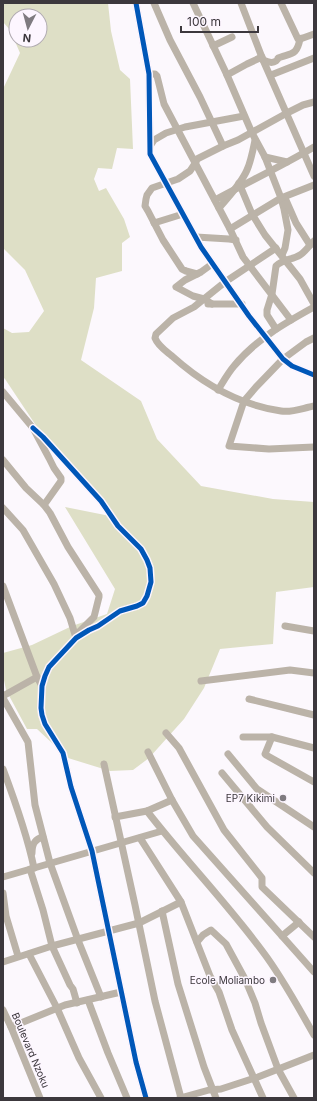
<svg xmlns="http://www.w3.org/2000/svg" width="317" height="1101" viewBox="0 0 317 1101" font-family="Inter,sans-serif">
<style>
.green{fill:#dedfc6;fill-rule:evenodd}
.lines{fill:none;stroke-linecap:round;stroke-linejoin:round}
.minor{stroke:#bbb3a8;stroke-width:7}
.cycleway-casing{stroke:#fdf6ff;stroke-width:8}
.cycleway{stroke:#0057b8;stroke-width:5}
.poi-dot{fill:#7f7b80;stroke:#fdf6ff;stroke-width:1.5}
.labels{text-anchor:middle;stroke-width:3;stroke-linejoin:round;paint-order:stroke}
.poi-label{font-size:10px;fill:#3c383d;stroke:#fdf6ff;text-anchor:end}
.street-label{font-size:10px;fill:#3c383d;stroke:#fdf6ff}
</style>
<rect width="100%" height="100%" fill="#fcf8fd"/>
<path class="green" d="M3 3H108L111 31 120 70 130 79 133 149 117 148 112 169 98 168 94 179 99 191 106 188 124 219 130 237 122 243V271L96 278 94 308 81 360 141 401 157 439 201 486 273 499 314 502V587L276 592 273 644 220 649 204 688 184 719 149 758 133 770 110 771 68 758 37 729H27L6 690 3 675V653L32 645 72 626 107 614 115 589 65 507 115 517 39 430 5 379 3 377V328L12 333 29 332 44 311 25 270 3 248V89L20 53 10 30 3 22ZM16 16H40V40H16Z"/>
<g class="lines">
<g class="minor">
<path d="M136 3 149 74 150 154 201 247 249 316 283 359 292 366 314 375"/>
<path d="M154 3 170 40 200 97 223 146"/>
<path d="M193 3 227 75 252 133 265 157 281 198 284 209 288 230 285 248 282 255"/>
<path d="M241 3 263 60 314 176"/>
<path d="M281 3 298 39 303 38 314 34"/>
<path d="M213 46 232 37"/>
<path d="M263 60C267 62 272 64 276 61 280 58 275 59 281 57 293 53 297 54 300 39"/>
<path d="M149 74H155L157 76 164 104 230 229 243 257 291 320"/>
<path d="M227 75 247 64 262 57"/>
<path d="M271 75 314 58"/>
<path d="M150 146 154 140 166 133 185 127 244 116"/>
<path d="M265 157 287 162"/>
<path d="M195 160 223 146 238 140 287 113 303 105 314 102"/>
<path d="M196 162 190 171 178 179 152 188 147 195 146 199 145 206 148 211 163 240 182 269 186 271 197 274"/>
<path d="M239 183 252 214 265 235 300 279 314 304"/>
<path d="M285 198 296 223 310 245"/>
<path d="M215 200C248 182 282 166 314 147"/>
<path d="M219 208C229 196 241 184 247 170 251 161 253 150 255 140"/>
<path d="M154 223 183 214"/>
<path d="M230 229 281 198 314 185"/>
<path d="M196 237 229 239 236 240"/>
<path d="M276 248 225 282 194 307 173 318 156 334 155 338C158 346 166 351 172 356 202 383 240 405 281 411 292 413 303 408 314 406"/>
<path d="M212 264 201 272 185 280 176 287 193 296 204 299 212 304"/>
<path d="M208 304H242"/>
<path d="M276 329 267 315V310L272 294 276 266C283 259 292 260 300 255 305 252 309 246 314 241"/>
<path d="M314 338 306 342 283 359 256 387 244 401 229 446 269 449 314 447"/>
<path d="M218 390C223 382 228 373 234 366 255 340 285 323 314 307"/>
<path d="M3 392 33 428 49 458 54 468 61 478V481L44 505"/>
<path d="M33 428 43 437 91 490 101 501 118 526 141 549 147 560 150 568 151 582 147 596 143 603 137 606 120 611 98 626 89 630 76 638 49 667 45 676 42 686 41 708 42 715 45 724 63 753 71 787 92 851 136 1062 146 1098"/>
<path d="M3 460 26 488 44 505 50 513 68 547 99 595V597L94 617 77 634"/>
<path d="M3 508 23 530 54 584 70 618 76 638"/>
<path d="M3 586 37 677 42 686"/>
<path d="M285 626 314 631"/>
<path d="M201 681 290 670 314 673"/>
<path d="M3 696 37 677"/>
<path d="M3 698 28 742 35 805 50 863 78 940 101 997"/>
<path d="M249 699 314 715"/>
<path d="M166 733 179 748 224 830 262 878V887L314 937"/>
<path d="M243 737H272L314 748"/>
<path d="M272 737 265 754 266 755 314 782"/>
<path d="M148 752 172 800 193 836 314 972"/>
<path d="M228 754 257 789 314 827"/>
<path d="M104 764 135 905 155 1001 181 1098"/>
<path d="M3 769C15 801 27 834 34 868"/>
<path d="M222 773 267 827 314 873"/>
<path d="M147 811C184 859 227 903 263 952 282 977 298 1007 314 1035"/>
<path d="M115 817 147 811 172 800"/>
<path d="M140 838 181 902 210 976 219 992 232 1030 263 1098"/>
<path d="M32 853C32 844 35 839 43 837"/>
<path d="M30 869 43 910 52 946 70 985 73 989 77 1003"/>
<path d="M3 877 162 831"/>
<path d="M3 893 6 916 18 956"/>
<path d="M162 911 178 984 204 1067 216 1098"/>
<path d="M282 936 299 922"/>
<path d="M197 942 203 935 211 930 226 944 245 979 255 1003 261 1023 278 1069 294 1098"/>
<path d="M29 954 57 1008 79 1058 101 1098"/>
<path d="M3 962 52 946 139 923 181 902"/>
<path d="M88 1000 108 1053 127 1098"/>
<path d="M3 1010 11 1027 40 1098"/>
<path d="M11 1027 65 1005 121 992"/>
<path d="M180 1098 209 1090 221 1089 258 1077 314 1055"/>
</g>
<defs>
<g id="cycleway">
<path d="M136 3 149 74 150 154 201 247 249 316 283 359 292 366 314 375"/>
<path d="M33 428 43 437 91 490 101 501 118 526 141 549 147 560 150 568 151 582 147 596 143 603 137 606 120 611 98 626 89 630 76 638 49 667 45 676 42 686 41 708 42 715 45 724 63 753 71 787 92 851 136 1062 146 1098"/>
</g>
</defs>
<use href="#cycleway" class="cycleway-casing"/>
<use href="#cycleway" class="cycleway"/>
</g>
<g class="poi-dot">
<circle cx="283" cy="798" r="4"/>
<circle cx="273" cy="980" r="4"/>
</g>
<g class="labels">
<g class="poi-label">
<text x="275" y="802">EP7 Kikimi</text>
<text x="265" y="984">Ecole Moliambo</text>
</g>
<g class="street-label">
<text transform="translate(31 1050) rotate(67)" y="4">Boulevard Nzoku</text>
</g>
</g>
<rect width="317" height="1101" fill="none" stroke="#3c383d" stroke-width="8"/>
<g transform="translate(28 28) rotate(186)"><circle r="19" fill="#fdf6ff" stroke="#b0aab1"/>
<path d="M0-3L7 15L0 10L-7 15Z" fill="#7f7b80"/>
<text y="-6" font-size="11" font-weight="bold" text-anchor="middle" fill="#3c383d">N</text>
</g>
<path d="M181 26v6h77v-6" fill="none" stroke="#3c383d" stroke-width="2"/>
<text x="187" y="26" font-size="12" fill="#3c383d" stroke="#fdf6ff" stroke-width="3" paint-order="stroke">100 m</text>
</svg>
